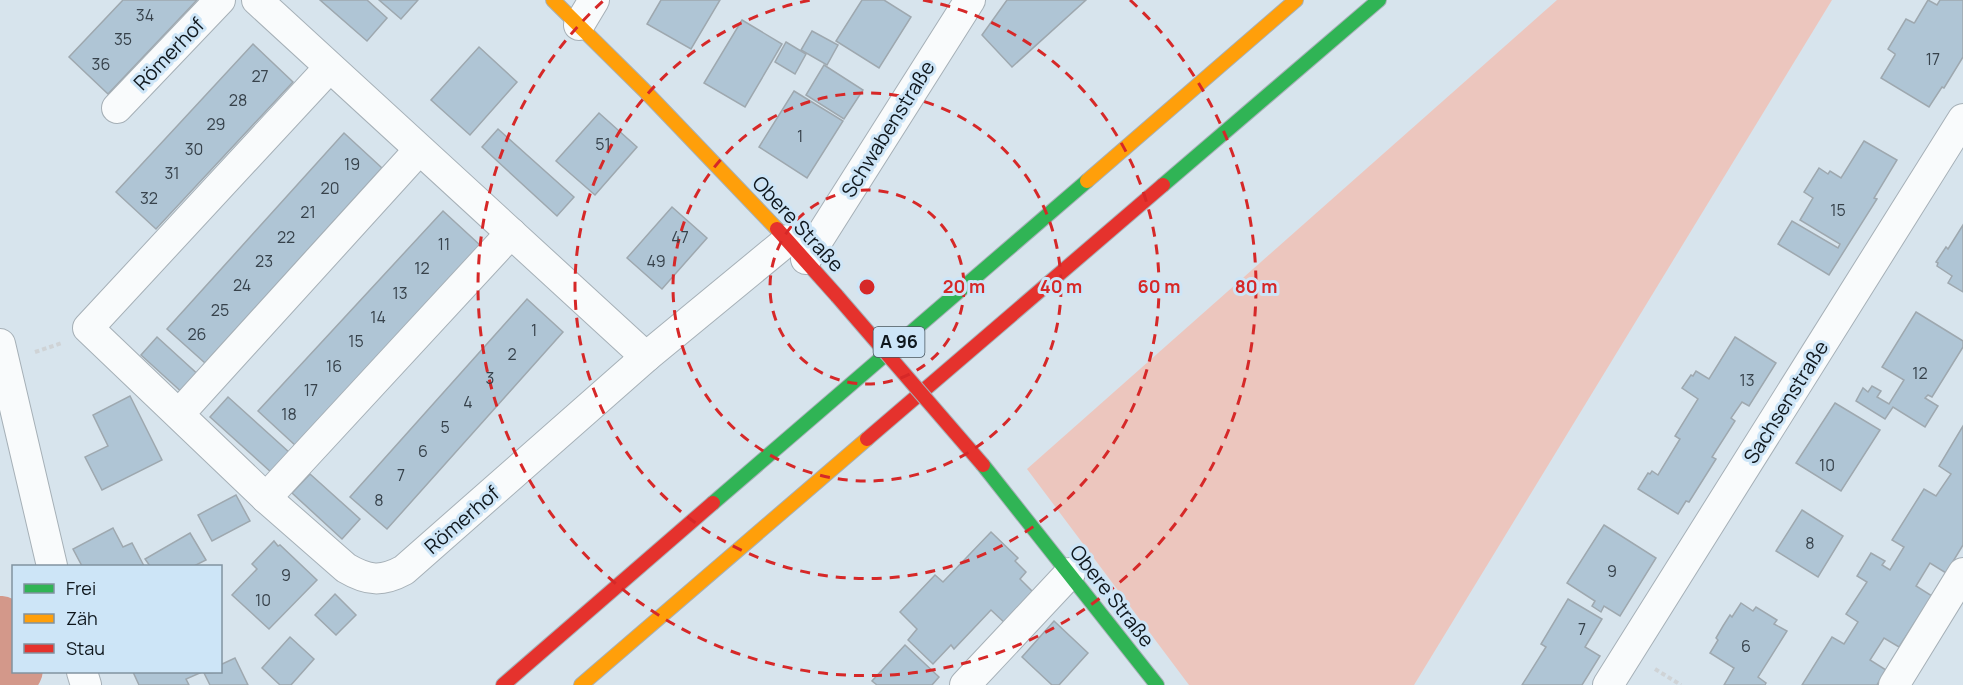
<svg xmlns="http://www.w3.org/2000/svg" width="1963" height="685" viewBox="0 0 1963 685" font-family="Manrope,sans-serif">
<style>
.green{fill:#ecc6be}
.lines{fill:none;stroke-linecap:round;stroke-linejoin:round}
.river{stroke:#d3988a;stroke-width:58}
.building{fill:#afc5d5;stroke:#9ea8af;stroke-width:1.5}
.street-casing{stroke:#a6b0b7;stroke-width:32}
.fast-casing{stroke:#a6b0b7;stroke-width:16}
.slow-casing{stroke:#a6b0b7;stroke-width:16}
.jam-casing{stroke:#a6b0b7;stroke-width:16}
.path{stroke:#cfd3d6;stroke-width:4;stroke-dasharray:4.5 3;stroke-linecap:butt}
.street{stroke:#f9fbfc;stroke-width:30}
.fast{stroke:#30b455;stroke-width:14}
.slow{stroke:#ff9f0a;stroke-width:14}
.jam{stroke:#e5322d;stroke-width:14}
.jam-bridge-casing{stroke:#a6b0b7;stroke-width:16;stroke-linecap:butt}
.jam-bridge{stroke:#e5322d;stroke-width:14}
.ring{fill:none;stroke:#d62828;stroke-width:3;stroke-dasharray:10 8}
.labels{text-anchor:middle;stroke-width:6;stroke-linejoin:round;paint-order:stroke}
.number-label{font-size:16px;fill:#37424b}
.shield{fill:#cde5f7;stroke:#48555e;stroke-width:1.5}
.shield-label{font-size:18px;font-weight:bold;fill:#0f171d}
.street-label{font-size:20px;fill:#0f171d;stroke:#cde5f7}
.centre{fill:#d62828;stroke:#cde5f7;stroke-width:3}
.ring-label{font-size:18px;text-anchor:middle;font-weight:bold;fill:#d62828;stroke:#cde5f7;stroke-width:6;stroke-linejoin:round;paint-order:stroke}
</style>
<rect width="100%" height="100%" fill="#d7e4ed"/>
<path class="green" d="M1557 0H1832L1414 685H1189L1027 469Z"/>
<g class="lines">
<path class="river" d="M0 625 14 669"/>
</g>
<g class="building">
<path d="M123 0H197L108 94 69 57Z"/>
<path d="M320 0H367L387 18 367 41Z"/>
<path d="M379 0H418L401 19Z"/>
<path d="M661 0H720L691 49 647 24Z"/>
<path d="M862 0H884L911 17 879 68 836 41Z"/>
<path d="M1007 0H1086L1012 67 982 35Z"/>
<path d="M1928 0 1937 5 1940 0H1963V57L1944 88 1942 87 1929 107 1881 78 1895 55V54L1888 49 1906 19 1914 23 1915 22Z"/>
<path d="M742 20 782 44 745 107 704 83Z"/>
<path d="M812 31 838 45 827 65 801 50Z"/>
<path d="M786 42 806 54 795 74 775 62Z"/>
<path d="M253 44 293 82 156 229 116 192Z"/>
<path d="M479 47 517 82 470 135 431 100Z"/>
<path d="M824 65 863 90 844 119 806 95Z"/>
<path d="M794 91 843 121 807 178 759 147Z"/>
<path d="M599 113 637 147 595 195 556 161Z"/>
<path d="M498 129 574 197 557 216 482 147Z"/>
<path d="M344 133 382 168 205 363 167 329Z"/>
<path d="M1864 141 1897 160 1874 198 1877 199 1829 275 1778 244 1792 221 1838 248 1840 244 1800 220 1813 198 1804 192 1819 168 1828 174 1830 171 1841 178Z"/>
<path d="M672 207 707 238 662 289 627 258Z"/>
<path d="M443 211 481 246 296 446 258 411Z"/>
<path d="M1963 225V292L1948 283 1952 276 1937 266 1938 263 1936 262 1946 247 1948 249Z"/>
<path d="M527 299 563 332 387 529 350 497Z"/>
<path d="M1916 312 1963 341V347L1932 397 1928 395 1925 398 1938 406 1925 427 1893 407 1885 419 1856 401 1863 388 1868 392 1872 386 1881 391 1877 397 1889 404 1904 380 1882 367Z"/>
<path d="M157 337 202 378 186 396 141 355Z"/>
<path d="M1735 337 1776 363 1749 406 1742 402 1731 418 1735 421 1712 457 1716 459 1689 502 1686 501 1678 514 1638 489 1648 473 1650 474 1652 471 1658 475 1680 439 1675 436 1698 399 1682 388 1691 375 1693 376 1696 371 1709 379Z"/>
<path d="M130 396 162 460 102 490 85 457 108 446 93 415Z"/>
<path d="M228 397 290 453 272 473 210 417Z"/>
<path d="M1835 403 1880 430 1841 491 1796 463Z"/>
<path d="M1963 426V545L1946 573 1930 563 1916 586 1932 596 1899 647 1884 638 1870 660 1886 670 1877 685H1802L1832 637 1844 644 1858 622 1846 614 1867 582 1857 576 1871 553 1885 561 1882 565 1890 570 1904 547 1892 540 1924 489 1936 496 1951 474 1939 466Z"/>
<path d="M310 474 360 519 342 539 292 493Z"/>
<path d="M236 495 250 521 212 541 198 515Z"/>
<path d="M1802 510 1843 536 1818 577 1776 551Z"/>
<path d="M1604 525 1656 558 1620 616 1604 606 1601 612 1592 606 1595 601 1567 583Z"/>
<path d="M113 528 123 547 132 543 144 566H82L73 549Z"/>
<path d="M991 532 1018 558 1015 561 1026 572 1020 579 1035 594 1007 625 991 610 954 649 951 645 933 664 908 640 917 629 900 612 935 575 943 582Z"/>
<path d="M190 533 206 560 194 566H150L145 559Z"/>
<path d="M274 541 278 546 280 545 317 580 269 629 232 595 257 569 252 564Z"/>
<path d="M335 594 356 615 336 635 315 615Z"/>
<path d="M1568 599 1602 619 1585 647 1600 656 1582 685H1522L1546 647 1541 644Z"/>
<path d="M1741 603 1753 611 1756 607 1777 620 1774 624 1787 631 1758 677 1766 683 1765 685H1724L1734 668 1710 653 1718 640 1716 638 1723 626 1730 615 1732 617Z"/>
<path d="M1054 621 1088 653 1059 685H1052L1022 657Z"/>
<path d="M290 637 314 659 291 685H280L262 668Z"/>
<path d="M905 645 939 677 932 685H877L872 681Z"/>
<path d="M235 658 248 685H210L204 673 220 672V665Z"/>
<path d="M133 672H202L186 679 189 685H139Z"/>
</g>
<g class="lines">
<defs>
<g id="street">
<path d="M257 0 646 357 788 240"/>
<path d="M579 25 594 0"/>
<path d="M329 68 88 328 266 498 346 568C368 581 382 582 404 570L646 357"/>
<path d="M117 108 220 0"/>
<path d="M806 259 970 0"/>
<path d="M0 344 52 566"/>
<path d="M179 414 419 150"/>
<path d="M266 498 511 233"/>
<path d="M82 672 86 685"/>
<path d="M965 685 1070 573"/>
<path d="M1608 685 1963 119"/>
<path d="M1894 685 1963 573"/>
</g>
<g id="fast">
<path d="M1163 185 1379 0"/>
<path d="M983 465 1157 685"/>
<path d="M713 503 1087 181"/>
</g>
<g id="slow">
<path d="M553 0 644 90 777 229"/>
<path d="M1087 181 1296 0"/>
<path d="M581 685 867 439"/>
</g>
<g id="jam">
<path d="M777 229 837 296"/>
<path d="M867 439 1163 185"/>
<path d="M503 685 713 503"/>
</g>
</defs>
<use href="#street" class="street-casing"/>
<use href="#fast" class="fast-casing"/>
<use href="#slow" class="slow-casing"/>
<use href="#jam" class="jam-casing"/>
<g class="path">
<path d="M35 352 62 343"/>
<path d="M1655 669 1681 685"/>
</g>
<use href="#street" class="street"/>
<use href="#fast" class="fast"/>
<use href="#slow" class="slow"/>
<use href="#jam" class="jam"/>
<defs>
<path id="jam-bridge" d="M837 296 983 465"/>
</defs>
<use href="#jam-bridge" class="jam-bridge-casing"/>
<use href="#jam-bridge" class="jam-bridge"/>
</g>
<g class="ring">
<circle cx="867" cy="287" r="97"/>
<circle cx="867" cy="287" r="194"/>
<path d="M923 0A292 292 0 1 1 811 0"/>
<path d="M1130 0A389 389 0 1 1 604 0"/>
</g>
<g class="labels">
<g class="number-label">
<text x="145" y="21">34</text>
<text x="123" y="45">35</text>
<text x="1933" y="65">17</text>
<text x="101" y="70">36</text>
<text x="260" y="82">27</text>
<text x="238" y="106">28</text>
<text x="216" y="130">29</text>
<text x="800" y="142">1</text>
<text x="603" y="150">51</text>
<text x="194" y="155">30</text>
<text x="352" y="170">19</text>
<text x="172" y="179">31</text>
<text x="330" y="194">20</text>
<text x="149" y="204">32</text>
<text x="1838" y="216">15</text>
<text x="308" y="218">21</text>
<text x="286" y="243">22</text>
<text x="680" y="243">47</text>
<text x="444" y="250">11</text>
<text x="264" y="267">23</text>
<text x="656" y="267">49</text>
<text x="422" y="274">12</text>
<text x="242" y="291">24</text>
<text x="400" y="299">13</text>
<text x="220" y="316">25</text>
<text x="378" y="323">14</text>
<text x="534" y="336">1</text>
<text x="197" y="340">26</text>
<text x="356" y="347">15</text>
<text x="512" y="360">2</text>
<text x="334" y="372">16</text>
<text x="1920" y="379">12</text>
<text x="490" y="384">3</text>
<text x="1747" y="386">13</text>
<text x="311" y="396">17</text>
<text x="468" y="408">4</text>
<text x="289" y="420">18</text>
<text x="445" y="433">5</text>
<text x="423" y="457">6</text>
<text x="1827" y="471">10</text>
<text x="401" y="481">7</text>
<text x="379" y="506">8</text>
<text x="1810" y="549">8</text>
<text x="1612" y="577">9</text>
<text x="286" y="581">9</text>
<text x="263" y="606">10</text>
<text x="1582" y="635">7</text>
<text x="1746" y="652">6</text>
</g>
<rect class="shield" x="873.5" y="327" width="51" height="30" rx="4.5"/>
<g class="shield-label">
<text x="899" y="348">A 96</text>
</g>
<g class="street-label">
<text transform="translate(169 54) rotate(-46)" y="7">Römerhof</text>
<text transform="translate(888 129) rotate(-58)" y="7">Schwabenstraße</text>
<text transform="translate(798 224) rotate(47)" y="7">Obere Straße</text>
<text transform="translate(1786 402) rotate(-58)" y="7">Sachsenstraße</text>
<text transform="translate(462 520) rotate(-41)" y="7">Römerhof</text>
<text transform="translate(1112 596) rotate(52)" y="7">Obere Straße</text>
</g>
</g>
<circle cx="867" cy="287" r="9" class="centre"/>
<g class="ring-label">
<text x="964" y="293">20 m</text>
<text x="1061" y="293">40 m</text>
<text x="1159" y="293">60 m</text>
<text x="1256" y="293">80 m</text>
</g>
<rect x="12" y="565" width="210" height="108" fill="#cde5f7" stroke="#8193a0" stroke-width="1.5"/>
<rect x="24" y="584" width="30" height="9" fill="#30b455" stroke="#8193a0" stroke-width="1.5"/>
<text x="66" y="595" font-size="18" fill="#0f171d">Frei</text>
<rect x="24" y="614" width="30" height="9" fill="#ff9f0a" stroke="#8193a0" stroke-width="1.5"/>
<text x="66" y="625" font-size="18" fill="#0f171d">Zäh</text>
<rect x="24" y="644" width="30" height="9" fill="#e5322d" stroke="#8193a0" stroke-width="1.5"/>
<text x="66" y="655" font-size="18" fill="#0f171d">Stau</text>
</svg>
